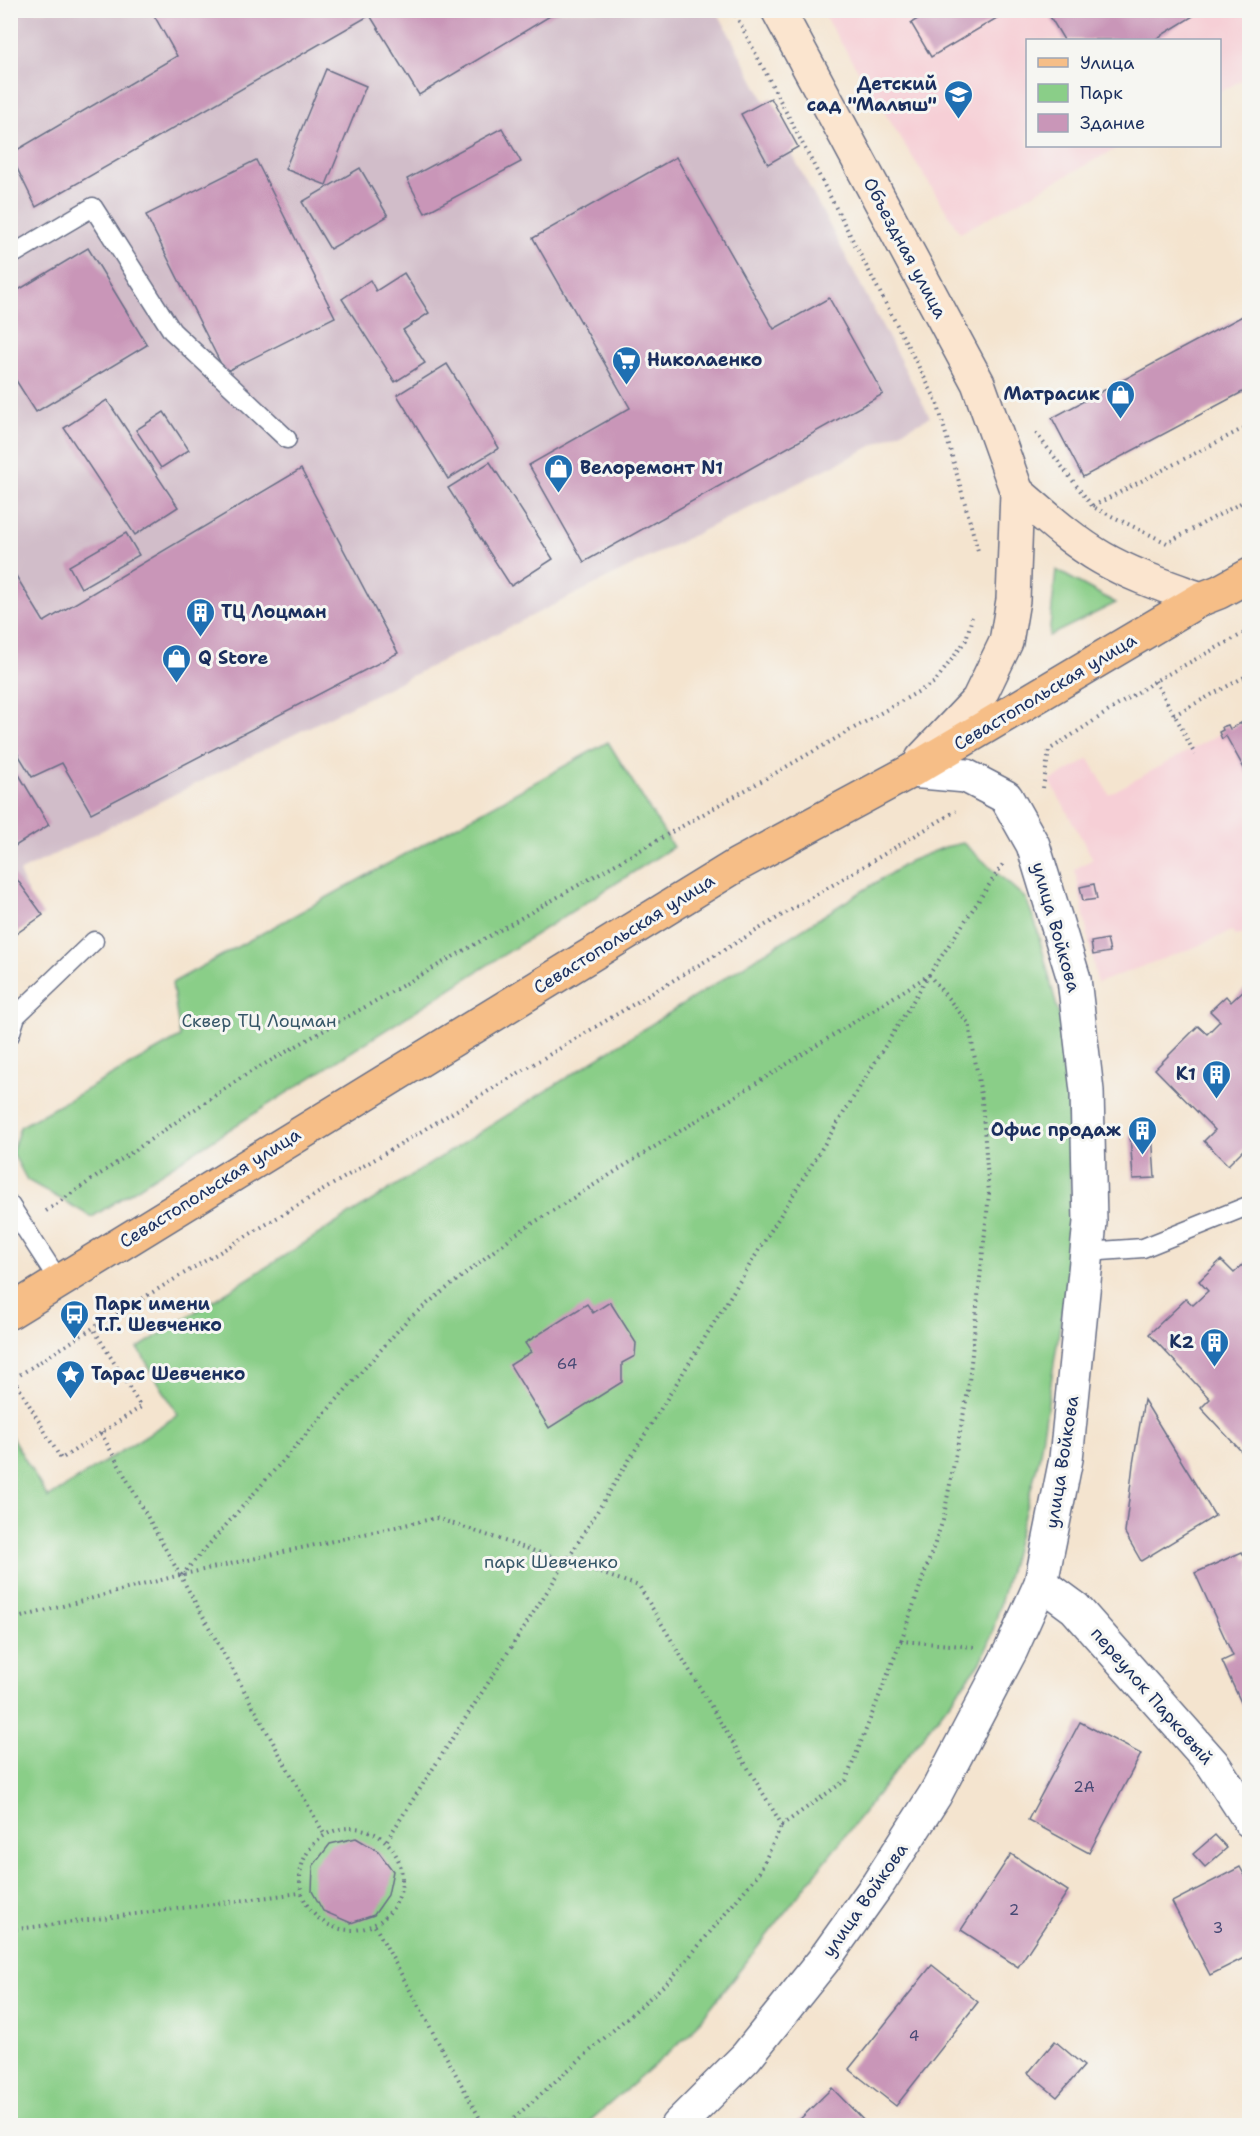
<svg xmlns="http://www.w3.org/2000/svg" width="1260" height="2136" viewBox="0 0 1260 2136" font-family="'Shantell Sans',sans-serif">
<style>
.built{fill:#f6cfd6}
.industrial{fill:#d1bdc9}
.green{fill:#8ace88;stroke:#527e73;stroke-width:1.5}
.building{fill:#c996b8}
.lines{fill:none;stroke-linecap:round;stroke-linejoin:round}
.lane-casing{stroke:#676e86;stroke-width:21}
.street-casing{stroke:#676e86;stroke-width:36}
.secondary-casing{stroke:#676e86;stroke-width:36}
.primary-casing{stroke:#676e86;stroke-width:36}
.path{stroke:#676e86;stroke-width:4;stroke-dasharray:1.5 4.5;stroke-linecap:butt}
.lane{stroke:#fff;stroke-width:18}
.street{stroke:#fff;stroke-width:33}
.secondary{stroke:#fbe5cf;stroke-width:33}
.primary{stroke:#f6be87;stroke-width:33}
.labels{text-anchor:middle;stroke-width:6;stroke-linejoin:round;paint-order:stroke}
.number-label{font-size:15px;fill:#464974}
.poi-label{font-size:18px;font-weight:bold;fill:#1b2f5e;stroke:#f6f6f2;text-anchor:start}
.street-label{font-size:18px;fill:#1b2f5e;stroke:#f6f6f2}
.park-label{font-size:18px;fill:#375768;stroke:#f6f6f2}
</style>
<rect width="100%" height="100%" fill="#f6f6f2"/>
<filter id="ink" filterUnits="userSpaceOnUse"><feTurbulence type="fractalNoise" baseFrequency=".0167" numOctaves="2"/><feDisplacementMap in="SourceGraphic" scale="12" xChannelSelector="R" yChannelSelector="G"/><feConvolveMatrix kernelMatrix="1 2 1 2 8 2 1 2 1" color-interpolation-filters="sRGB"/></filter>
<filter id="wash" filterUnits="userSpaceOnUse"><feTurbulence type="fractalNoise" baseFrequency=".008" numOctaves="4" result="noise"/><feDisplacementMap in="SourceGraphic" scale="24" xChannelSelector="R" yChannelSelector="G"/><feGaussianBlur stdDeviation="1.35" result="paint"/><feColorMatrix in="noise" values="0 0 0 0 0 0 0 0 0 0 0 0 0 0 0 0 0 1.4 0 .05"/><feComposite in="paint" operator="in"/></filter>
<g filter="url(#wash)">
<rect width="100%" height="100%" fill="#f4e4cf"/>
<g class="built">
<path d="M821 11H1249V76L1220 92V40H1028V146H1121L960 233Z"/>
<path d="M1249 718V932L1235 936 1232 931 1195 947 1097 983 1075 869 1093 859 1050 781 1089 759 1109 794Z"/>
</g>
<path class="industrial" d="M11 11H717L930 417 19 872 33 906 11 923Z"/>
<g class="green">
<path d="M1056 570 1116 603 1049 636Z"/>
<path d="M608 742 673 847 92 1217 27 1180 12 1152 20 1127 180 1037 172 983Z"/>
<path d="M963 843 1026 899 1036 925 1063 1031 1068 1080 1072 1249 1039 1459 991 1638 981 1662 689 2035 585 2125H11L10 1434 48 1498 178 1415 138 1348 910 861 945 847Z"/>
</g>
<g id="blocks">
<g class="building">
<path d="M151 10H379L36 207 10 154 177 56Z"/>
<path d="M382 10H560L419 95 371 17Z"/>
<path d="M932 10H999L1002 15 931 57 911 23Z"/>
<path d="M1046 10H1203L1154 40H1064Z"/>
<path d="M326 69 366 86 326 185 285 169Z"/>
<path d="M771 98 798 147 768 164 741 114Z"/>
<path d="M502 128 521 162 425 213 407 179Z"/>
<path d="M676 157 774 329 829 298 883 394 584 562 529 465 630 408 533 238Z"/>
<path d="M256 160 335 317 225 372 146 215Z"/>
<path d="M360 168 388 216 330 249 302 202Z"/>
<path d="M88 248 147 345 36 412 10 371V295Z"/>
<path d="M404 273 429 313 403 330 425 363 395 382 342 299 370 280 376 291Z"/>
<path d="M1250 312V388L1083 477 1052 418Z"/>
<path d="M447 364 499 448 448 479 397 395Z"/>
<path d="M107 400 178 507 135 535 64 428Z"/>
<path d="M164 412 189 450 161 468 136 430Z"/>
<path d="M490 462 553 559 511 586 448 488Z"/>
<path d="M301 469 398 653 91 813 62 763 32 777 10 741V566L44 622Z"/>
<path d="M126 533 139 555 81 588 69 566Z"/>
<path d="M1250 718V779L1226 736 1222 739 1219 732 1223 730 1222 727 1228 725 1230 729Z"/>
<path d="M18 773 49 825 12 848 10 845V778Z"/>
<path d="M10 870 43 915 10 938Z"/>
<path d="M1094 884 1097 899 1083 901 1080 887Z"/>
<path d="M1107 939 1110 952 1093 955 1091 942Z"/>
<path d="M1245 989 1250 994V1143L1228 1165 1204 1141 1215 1130 1155 1069 1198 1026 1207 1034 1220 1021 1210 1011 1226 996 1231 1002Z"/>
<path d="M1152 1133 1155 1178 1133 1179 1130 1134Z"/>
<path d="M1250 1258V1443L1241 1451 1201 1408 1210 1399 1149 1334 1186 1299 1193 1305 1208 1291 1199 1281 1221 1260 1234 1273Z"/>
<path d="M610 1302 636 1343 635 1356 622 1363V1382L549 1428 510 1365 531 1352 525 1343 587 1304 593 1313Z"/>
<path d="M1144 1400 1215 1516 1141 1561 1125 1533 1133 1464Z"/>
<path d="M1242 1552 1246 1560 1250 1558V1709L1245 1711 1222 1661 1233 1656 1195 1573Z"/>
<path d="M1080 1722 1141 1754 1089 1853 1028 1820Z"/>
<path d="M1215 1835 1227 1848 1205 1867 1193 1854Z"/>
<path d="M356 1838 378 1851 393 1871 388 1895 374 1915 351 1923 323 1911 312 1891 313 1866 330 1844Z"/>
<path d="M1011 1854 1068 1891 1018 1967 961 1930Z"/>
<path d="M1240 1867 1250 1885V1955L1210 1975 1172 1902Z"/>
<path d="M932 1965 978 2002 896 2106 849 2069Z"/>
<path d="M1055 2041 1084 2066 1057 2097 1028 2073Z"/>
<path d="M832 2088 869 2126H793Z"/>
</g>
</g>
</g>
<g filter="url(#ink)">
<use href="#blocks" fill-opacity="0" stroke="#676e86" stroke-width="1.5"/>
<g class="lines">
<defs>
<g id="lane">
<path d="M10 256 93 207 172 331 287 439"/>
<path d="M10 1035 16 1016 94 941"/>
<path d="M10 1205 59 1281"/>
<path d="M1087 1252 1143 1248 1250 1205"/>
</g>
<g id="street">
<path d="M1041 1583 1075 1608 1213 1764 1250 1821"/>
<path d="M677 2126 746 2057 823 1961 878 1884 935 1795 1011 1650 1041 1583 1066 1459 1090 1222 1087 1091 1074 979 1033 845 1006 797 966 776 911 771"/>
</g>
<g id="secondary">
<path d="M778 10 978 383 1017 492 1013 600 1006 642 978 700 922 759"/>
<path d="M1017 492C1044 515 1071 540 1102 558 1133 576 1168 587 1201 599"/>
</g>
<path id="primary" d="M10 1312 737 865 911 771 1201 599 1219 592 1250 575"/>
</defs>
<use href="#lane" class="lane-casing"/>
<use href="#street" class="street-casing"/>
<use href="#secondary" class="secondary-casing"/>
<use href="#primary" class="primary-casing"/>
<g class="path">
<path d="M733 10 937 402 978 551"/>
<path d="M1036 433 1093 507 1167 543 1250 498"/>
<path d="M1093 506 1250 425"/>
<path d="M1155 681 1179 723 1195 755"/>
<path d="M1174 715 1250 674"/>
<path d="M1043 788 1049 750 1155 681 1250 630"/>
<path d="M46 1211 242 1077 935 682 966 640 972 617"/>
<path d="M14 1379 61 1459 141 1407 93 1328"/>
<path d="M10 1381 93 1328 956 811"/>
<path d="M101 1433 324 1834"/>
<path d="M182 1575 408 1319 514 1235 929 975 969 1024 982 1101 989 1194 968 1391 943 1520 901 1641"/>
<path d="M10 1620 180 1575 436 1518 639 1586 782 1825 846 1780 901 1641 975 1647"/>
<circle cx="351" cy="1879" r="51"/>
<path d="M387 1840 566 1562 929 975 1003 864"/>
<path d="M375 1926 484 2126"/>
<path d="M10 1930 300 1893"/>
<path d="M505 2126 671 1979 759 1873 782 1825"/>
</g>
<use href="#lane" class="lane"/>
<use href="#street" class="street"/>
<use href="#secondary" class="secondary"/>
<use href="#primary" class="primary"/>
</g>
</g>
<defs>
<symbol id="school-pin" viewBox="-11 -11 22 30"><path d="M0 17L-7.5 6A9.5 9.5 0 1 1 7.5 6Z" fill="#1f6fb2" stroke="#f6f6f2"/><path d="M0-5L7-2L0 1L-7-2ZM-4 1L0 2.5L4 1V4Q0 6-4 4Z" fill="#fff"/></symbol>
<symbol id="supermarket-pin" viewBox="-11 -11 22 30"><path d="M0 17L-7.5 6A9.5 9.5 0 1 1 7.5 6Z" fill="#1f6fb2" stroke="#f6f6f2"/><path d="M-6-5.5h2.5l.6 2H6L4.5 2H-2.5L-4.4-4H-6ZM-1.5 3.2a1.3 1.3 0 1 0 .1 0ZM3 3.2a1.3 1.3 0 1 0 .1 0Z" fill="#fff"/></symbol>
<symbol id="shop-pin" viewBox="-11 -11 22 30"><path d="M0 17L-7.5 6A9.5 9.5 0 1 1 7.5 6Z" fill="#1f6fb2" stroke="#f6f6f2"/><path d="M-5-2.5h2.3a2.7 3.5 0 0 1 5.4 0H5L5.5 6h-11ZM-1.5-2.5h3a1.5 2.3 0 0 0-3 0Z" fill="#fff"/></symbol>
<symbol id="building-pin" viewBox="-11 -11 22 30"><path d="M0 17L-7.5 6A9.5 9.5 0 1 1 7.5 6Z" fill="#1f6fb2" stroke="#f6f6f2"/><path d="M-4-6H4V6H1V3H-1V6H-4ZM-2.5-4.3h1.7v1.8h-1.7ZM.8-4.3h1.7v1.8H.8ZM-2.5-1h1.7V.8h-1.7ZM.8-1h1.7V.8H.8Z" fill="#fff"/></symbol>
<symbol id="bus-pin" viewBox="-11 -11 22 30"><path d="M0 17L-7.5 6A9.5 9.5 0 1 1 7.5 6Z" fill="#1f6fb2" stroke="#f6f6f2"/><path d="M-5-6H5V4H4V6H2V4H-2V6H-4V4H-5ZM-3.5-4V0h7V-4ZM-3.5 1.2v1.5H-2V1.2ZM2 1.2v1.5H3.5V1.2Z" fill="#fff"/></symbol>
<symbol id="sight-pin" viewBox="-11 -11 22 30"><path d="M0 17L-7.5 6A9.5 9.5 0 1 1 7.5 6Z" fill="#1f6fb2" stroke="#f6f6f2"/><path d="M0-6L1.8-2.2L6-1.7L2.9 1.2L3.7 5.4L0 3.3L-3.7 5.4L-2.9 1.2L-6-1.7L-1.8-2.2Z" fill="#fff"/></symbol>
</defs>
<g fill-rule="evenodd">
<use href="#school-pin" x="942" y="78" width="33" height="45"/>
<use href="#supermarket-pin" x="610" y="344" width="33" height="45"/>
<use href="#shop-pin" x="1104" y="378" width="33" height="45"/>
<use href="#shop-pin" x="542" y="452" width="33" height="45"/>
<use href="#building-pin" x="184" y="596" width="33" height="45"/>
<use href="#shop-pin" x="160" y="642" width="33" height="45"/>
<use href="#building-pin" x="1200" y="1058" width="33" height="45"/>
<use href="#building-pin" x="1126" y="1114" width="33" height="45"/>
<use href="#bus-pin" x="58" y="1298" width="33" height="45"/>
<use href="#building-pin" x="1198" y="1326" width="33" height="45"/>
<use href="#sight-pin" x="54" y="1358" width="33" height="45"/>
</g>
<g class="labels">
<g class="number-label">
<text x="567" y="1369">64</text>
<text x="1084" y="1792">2А</text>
<text x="1014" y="1915">2</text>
<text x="1218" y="1933">3</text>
<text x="914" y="2041">4</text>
</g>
<g class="poi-label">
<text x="937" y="90" text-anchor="end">Детский<tspan x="937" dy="21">сад "Малыш"</tspan></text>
<text x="647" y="366">Николаенко</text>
<text x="1100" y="400" text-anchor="end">Матрасик</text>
<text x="580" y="474">Велоремонт N1</text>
<text x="221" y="618">ТЦ Лоцман</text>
<text x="198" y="664">Q Store</text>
<text x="1196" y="1080" text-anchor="end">К1</text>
<text x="1121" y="1136" text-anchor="end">Офис продаж</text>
<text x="95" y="1310">Парк имени<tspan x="95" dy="21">Т.Г. Шевченко</tspan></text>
<text x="1194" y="1348" text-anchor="end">К2</text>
<text x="91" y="1380">Тарас Шевченко</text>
</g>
<g class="street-label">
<text transform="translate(905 248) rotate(62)" y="6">Объездная улица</text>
<text transform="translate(1045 692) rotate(-31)" y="6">Севастопольская улица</text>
<text transform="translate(1056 927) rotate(74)" y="6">улица Войкова</text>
<text transform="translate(624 934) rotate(-32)" y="6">Севастопольская улица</text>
<text transform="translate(210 1188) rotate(-32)" y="6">Севастопольская улица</text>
<text transform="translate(1062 1462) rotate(-81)" y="6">улица Войкова</text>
<text transform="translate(1152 1696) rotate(49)" y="6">переулок Парковый</text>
<text transform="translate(865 1900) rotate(-55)" y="6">улица Войкова</text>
</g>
<g class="park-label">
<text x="259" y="1027">Сквер ТЦ Лоцман</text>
<text x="551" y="1568">парк Шевченко</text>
</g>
</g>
<rect width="1260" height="2136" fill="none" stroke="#f6f6f2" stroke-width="36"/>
<rect x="1026" y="39" width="195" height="108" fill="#f6f6f2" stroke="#9ea6b7" stroke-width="1.5"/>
<rect x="1038" y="58" width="30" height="9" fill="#f6be87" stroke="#9ea6b7" stroke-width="1.5"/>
<text x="1080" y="69" font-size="18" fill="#1b2f5e">Улица</text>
<rect x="1038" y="84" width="30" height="18" fill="#8ace88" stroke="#9ea6b7" stroke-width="1.5"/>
<text x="1080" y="99" font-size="18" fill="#1b2f5e">Парк</text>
<rect x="1038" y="114" width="30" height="18" fill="#c996b8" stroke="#9ea6b7" stroke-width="1.5"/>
<text x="1080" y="129" font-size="18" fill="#1b2f5e">Здание</text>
</svg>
